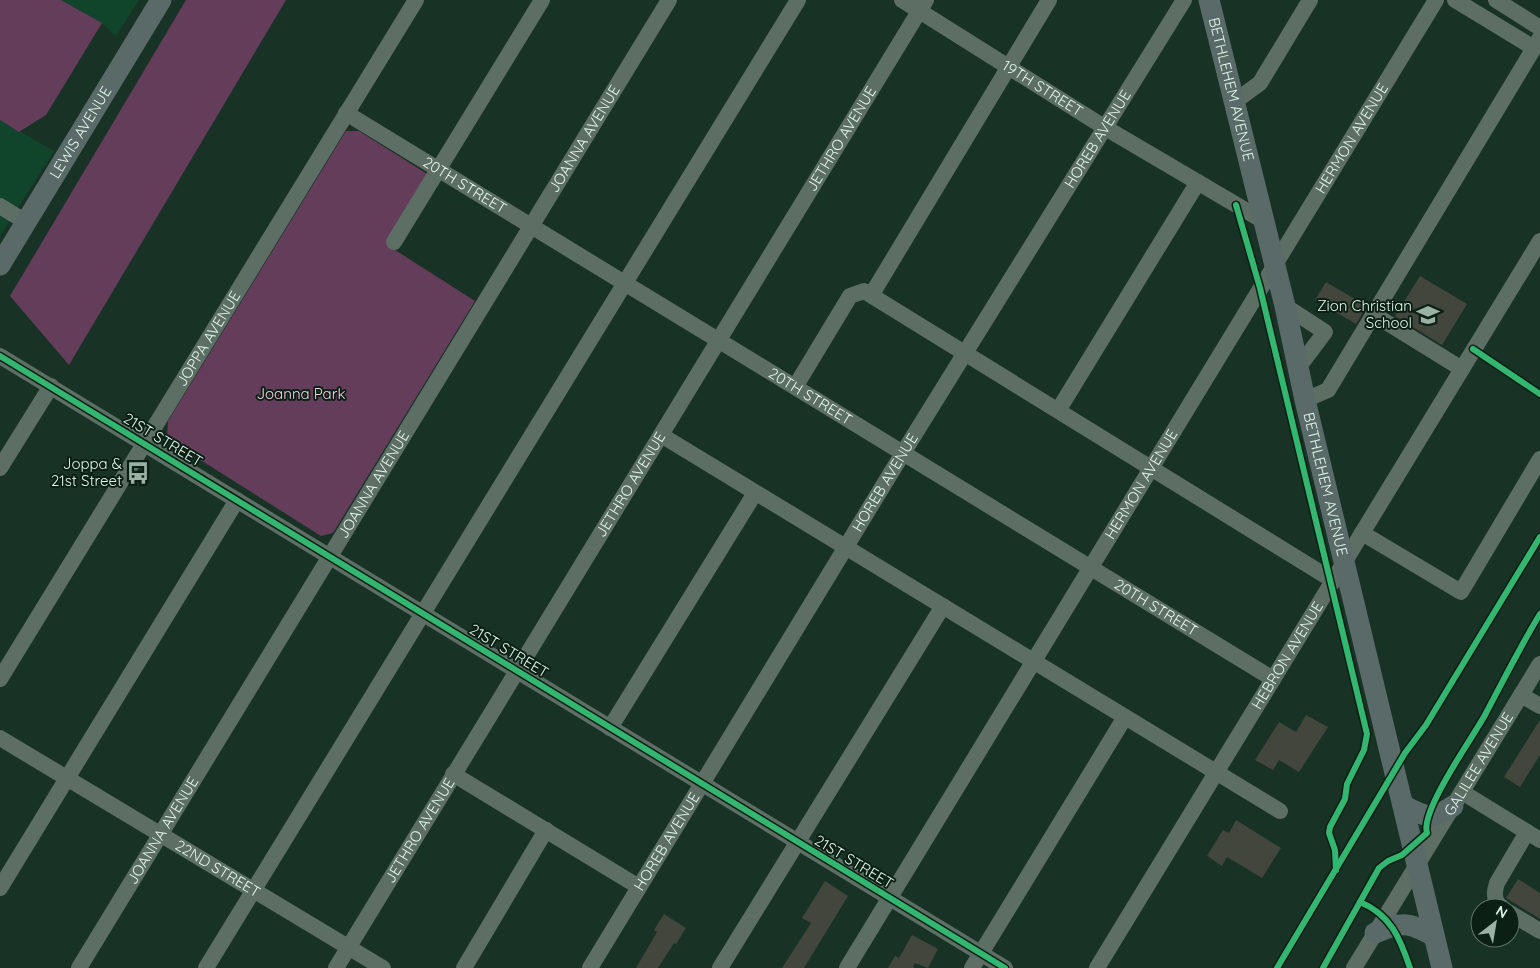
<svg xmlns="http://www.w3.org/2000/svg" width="1540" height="968" viewBox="0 0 1540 968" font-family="Quicksand,sans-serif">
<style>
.built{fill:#10452c}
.green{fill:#633d5a}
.building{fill:#42463d}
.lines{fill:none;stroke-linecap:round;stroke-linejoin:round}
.minor{stroke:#5d6e64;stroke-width:16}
.major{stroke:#596a68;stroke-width:21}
.cycleway-casing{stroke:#0c1f14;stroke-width:9}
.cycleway{stroke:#33b770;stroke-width:6}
.labels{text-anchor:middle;stroke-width:4;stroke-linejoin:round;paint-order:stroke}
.street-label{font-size:15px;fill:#dff7e8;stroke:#0c1f14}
.poi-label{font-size:15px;fill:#dff7e8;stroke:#0c1f14;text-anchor:end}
.park-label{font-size:15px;fill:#f7d5ec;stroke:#0c1f14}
</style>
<rect width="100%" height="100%" fill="#183225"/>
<g class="built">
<path d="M61 0H139L116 36 102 23Z"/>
<path d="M0 120 54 151 0 236Z"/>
</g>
<g class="green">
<path d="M0 0H61L102 23 46 115 19 132 0 120Z"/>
<path d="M186 0H286L69 365 10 296Z"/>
<path d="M346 131H359L432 177 392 248 475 301 333 533 321 536 167 439 168 421Z"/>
</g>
<g class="building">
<path d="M1420 276 1467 304 1442 345 1395 316Z"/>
<path d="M1326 282 1367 306 1356 324 1315 300Z"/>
<path d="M1306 715 1328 727 1299 772 1279 760 1273 770 1255 760 1279 722 1296 732Z"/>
<path d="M1540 720V755L1520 787 1504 777Z"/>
<path d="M1236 820 1281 848 1262 878 1227 857 1222 866 1207 856 1223 830 1229 833Z"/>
<path d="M1518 879 1540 893V919L1506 898Z"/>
<path d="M825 881 848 896 804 968H782L811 923 802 918Z"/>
<path d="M664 914 686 928 676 944 674 943 658 968H636L657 932 654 930Z"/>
<path d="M912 935 938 949 928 968 915 963 913 967 915 968H888L895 956 899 958Z"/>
</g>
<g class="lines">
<g class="minor">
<path id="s1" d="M902 0 1104 127 1262 220"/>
<path d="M1455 0 1534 48"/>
<path d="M1496 0 1540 28"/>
<path d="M1234 102 1260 83 1310 0"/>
<path id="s2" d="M346 113 1273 679"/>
<path d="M0 206 26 222"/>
<path d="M394 242 542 0"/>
<path d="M872 294 1049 0"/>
<path d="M1285 306 1325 332 1298 368"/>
<path d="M1373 314 1462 369"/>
<path d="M0 356 1005 968"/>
<path d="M795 387 850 296 864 291 1334 581"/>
<path d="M1305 400 1328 390 1540 38"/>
<path d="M1059 409 1198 182"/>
<path d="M661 435 1280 811"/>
<path d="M0 468 51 386"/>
<path d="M1362 533 1461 592 1540 459"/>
<path id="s3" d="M0 679 416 0"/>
<path d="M1521 695 1540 706"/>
<path d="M610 728 755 493"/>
<path id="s4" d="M0 738 383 968"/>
<path d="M453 774 639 887"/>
<path d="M1462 792 1540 840"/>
<path d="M0 888 237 500"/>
<path d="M1503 908C1493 902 1494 892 1497 883L1527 832"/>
<path d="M1510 913 1540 931"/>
<path id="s5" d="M79 968 669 0"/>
<path d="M206 968 798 0"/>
<path id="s6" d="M336 968 926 0"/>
<path d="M464 968 546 830"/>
<path id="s7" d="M590 968 903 453 1184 0"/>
<path d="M720 968 943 606"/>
<path id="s8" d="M847 968 1436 0"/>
<path d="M972 968 1125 717"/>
<path id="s9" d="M1097 968 1540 241"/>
<path id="s10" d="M1354 968 1540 664"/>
</g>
<g class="major">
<path id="s11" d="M1209 0 1285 306 1305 400 1442 968"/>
<path id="s12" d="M0 265 161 0"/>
<path d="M1403 805C1425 817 1431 821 1453 806"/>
<path d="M1375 933C1403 921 1408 922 1434 936"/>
</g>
<defs>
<g id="cycleway">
<path d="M1236 205 1260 288 1367 734 1364 750 1347 784 1345 799 1330 827 1329 833 1335 850 1336 870"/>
<path d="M1473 349 1540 394"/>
<path d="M0 356 1005 968"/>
<path d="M1360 902C1391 915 1400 938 1410 968"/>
<path d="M1277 968 1405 753 1426 725 1540 537"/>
<path d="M1323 968 1379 868 1388 861 1402 855 1427 833C1420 811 1473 737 1485 715 1503 681 1520 647 1540 614"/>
</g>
</defs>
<use href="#cycleway" class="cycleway-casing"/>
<use href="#cycleway" class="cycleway"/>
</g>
<defs>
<symbol id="school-bare" viewBox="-9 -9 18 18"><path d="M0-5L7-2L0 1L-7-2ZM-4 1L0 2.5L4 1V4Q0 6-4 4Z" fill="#99b2a4" stroke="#0c1f14" stroke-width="2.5" paint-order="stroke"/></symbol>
<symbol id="bus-bare" viewBox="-9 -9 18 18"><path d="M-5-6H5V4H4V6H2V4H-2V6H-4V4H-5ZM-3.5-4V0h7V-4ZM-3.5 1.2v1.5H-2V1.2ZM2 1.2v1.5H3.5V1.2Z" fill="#99b2a4" stroke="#0c1f14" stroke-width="2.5" paint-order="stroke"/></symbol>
</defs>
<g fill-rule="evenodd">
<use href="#school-bare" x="1412" y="299" width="32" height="32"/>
<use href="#bus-bare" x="122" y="457" width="32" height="32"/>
</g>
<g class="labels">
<g class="street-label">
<text dy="5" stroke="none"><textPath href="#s1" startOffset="166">19TH STREET</textPath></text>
<text dy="5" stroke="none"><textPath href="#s11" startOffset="92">BETHLEHEM AVENUE</textPath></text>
<text dy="5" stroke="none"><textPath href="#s12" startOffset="155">LEWIS AVENUE</textPath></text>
<text dy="5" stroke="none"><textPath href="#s6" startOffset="971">JETHRO AVENUE</textPath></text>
<text dy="5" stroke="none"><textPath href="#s7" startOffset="972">HOREB AVENUE</textPath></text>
<text dy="5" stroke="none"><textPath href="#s8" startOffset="971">HERMON AVENUE</textPath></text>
<text dy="5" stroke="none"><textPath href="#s5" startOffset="971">JOANNA AVENUE</textPath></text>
<text dy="5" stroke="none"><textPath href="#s2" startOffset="139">20TH STREET</textPath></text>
<text dy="5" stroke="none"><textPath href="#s3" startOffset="399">JOPPA AVENUE</textPath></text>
<text dy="5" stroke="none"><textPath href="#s2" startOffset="544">20TH STREET</textPath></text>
<text transform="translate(163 440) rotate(31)" y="5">21ST STREET</text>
<text dy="5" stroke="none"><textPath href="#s7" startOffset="568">HOREB AVENUE</textPath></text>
<text dy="5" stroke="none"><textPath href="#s5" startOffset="566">JOANNA AVENUE</textPath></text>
<text dy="5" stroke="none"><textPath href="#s6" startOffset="566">JETHRO AVENUE</textPath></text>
<text dy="5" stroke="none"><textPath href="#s8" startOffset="566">HERMON AVENUE</textPath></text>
<text dy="5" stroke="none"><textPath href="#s11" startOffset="498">BETHLEHEM AVENUE</textPath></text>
<text dy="5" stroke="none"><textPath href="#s2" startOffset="949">20TH STREET</textPath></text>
<text transform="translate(509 651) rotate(31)" y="5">21ST STREET</text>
<text dy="5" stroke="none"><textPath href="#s9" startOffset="366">HEBRON AVENUE</textPath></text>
<text dy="5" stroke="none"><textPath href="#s10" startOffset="239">GALILEE AVENUE</textPath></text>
<text dy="5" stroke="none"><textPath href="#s6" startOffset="161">JETHRO AVENUE</textPath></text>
<text dy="5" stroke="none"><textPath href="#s5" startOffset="161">JOANNA AVENUE</textPath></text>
<text dy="5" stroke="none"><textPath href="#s7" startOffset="148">HOREB AVENUE</textPath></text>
<text transform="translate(854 862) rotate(31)" y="5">21ST STREET</text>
<text dy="5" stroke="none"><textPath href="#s4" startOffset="254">22ND STREET</textPath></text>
</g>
<g class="poi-label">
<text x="1412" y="311">Zion Christian<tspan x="1412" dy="17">School</tspan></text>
<text x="122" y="469">Joppa &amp;<tspan x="122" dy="17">21st Street</tspan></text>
</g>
<g class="park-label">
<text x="301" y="399">Joanna Park</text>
</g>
</g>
<g transform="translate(1495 923) rotate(31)"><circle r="24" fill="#0c1f14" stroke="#607569"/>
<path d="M0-4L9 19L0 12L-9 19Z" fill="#99b2a4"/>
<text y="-8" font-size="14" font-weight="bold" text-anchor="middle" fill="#dff7e8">N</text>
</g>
</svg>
